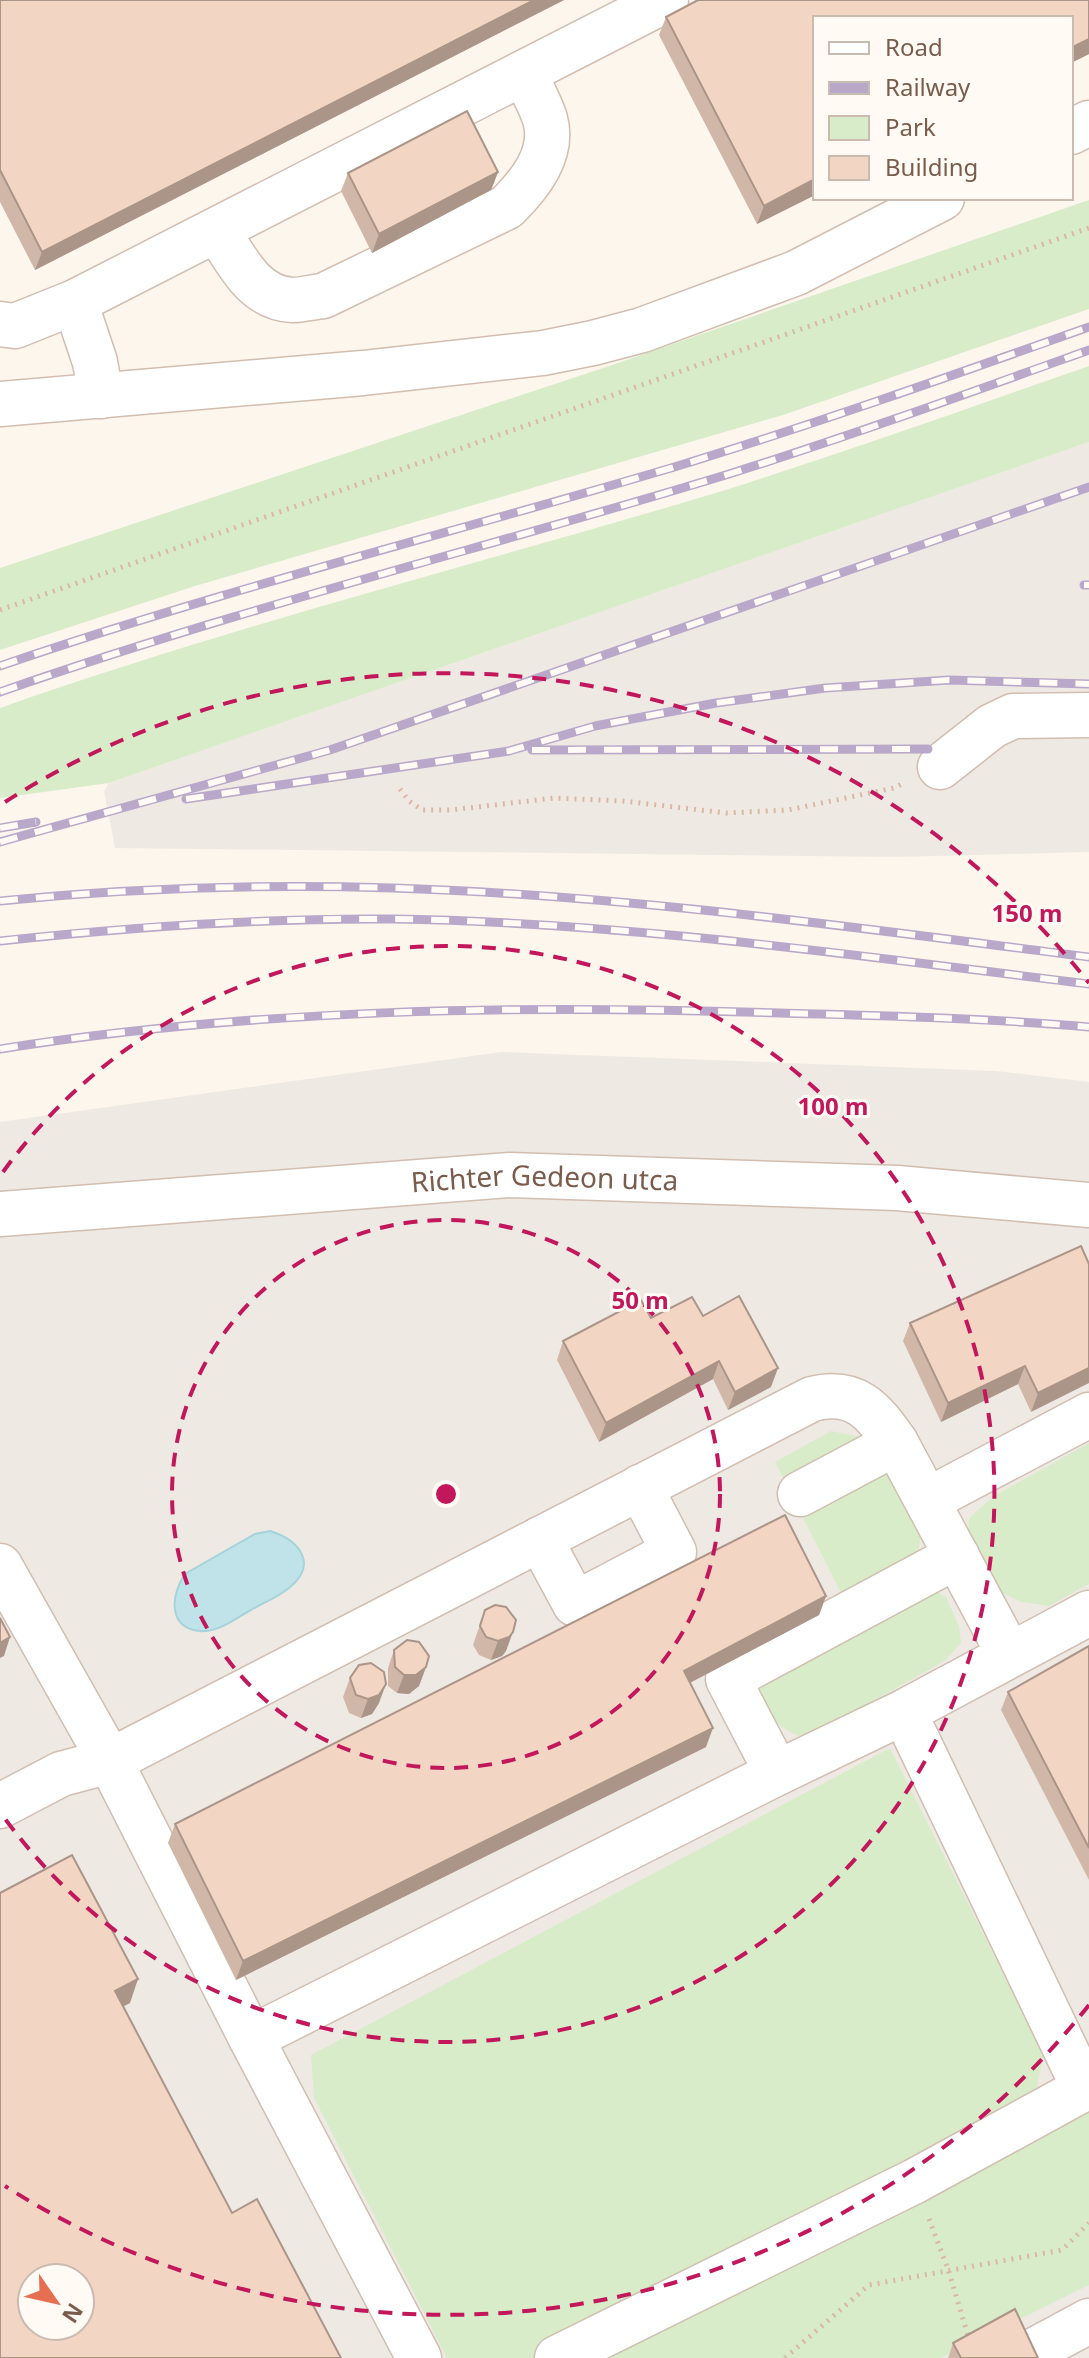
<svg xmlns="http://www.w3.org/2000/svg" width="1089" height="2358" viewBox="0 0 1089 2358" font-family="'Noto Sans',sans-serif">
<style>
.industrial{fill:#efe9e4;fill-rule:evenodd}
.green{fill:#d8ecc9}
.water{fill:#bfe3e8;stroke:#a5d3da;stroke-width:2}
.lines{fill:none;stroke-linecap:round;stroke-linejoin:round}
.minor-casing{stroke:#d1beb0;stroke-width:47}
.path{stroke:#d9b8a5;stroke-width:5;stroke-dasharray:2 6;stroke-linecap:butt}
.minor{stroke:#fff;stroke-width:44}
.rail-casing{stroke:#b9a8c9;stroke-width:9}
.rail{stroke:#fffaf3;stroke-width:6;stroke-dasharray:18;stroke-linecap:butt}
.wall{fill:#d1b7a8}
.shaded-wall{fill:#aa9588}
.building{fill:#f3d5c3;stroke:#aa9588;stroke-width:2;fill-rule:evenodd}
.ring{fill:none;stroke:#c2185b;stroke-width:4;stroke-dasharray:14 10}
.labels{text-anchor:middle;stroke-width:6;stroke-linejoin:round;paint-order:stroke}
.street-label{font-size:28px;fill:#7a5c4d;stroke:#fffaf3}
.centre{fill:#c2185b;stroke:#fffaf3;stroke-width:4}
.ring-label{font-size:24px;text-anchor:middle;font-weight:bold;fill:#c2185b;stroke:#fffaf3;stroke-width:6;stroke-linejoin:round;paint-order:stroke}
</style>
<rect width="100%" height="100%" fill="#fdf6ec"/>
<g class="industrial">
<path d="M1089 442V852L895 857 115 848 104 791 109 783Z"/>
<path d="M501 1052 996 1071 1089 1082V2358H0V1122ZM32 2278H80V2326H32Z"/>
</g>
<g class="green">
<path d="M1089 200V309L783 415 195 586 0 650V568L612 365Z"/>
<path d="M1089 366V442L109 783 0 798V708C224 629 455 570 682 503 820 462 954 413 1089 366Z"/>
<path d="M831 1431 860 1437 883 1451 921 1526 919 1551 901 1574 845 1601 775 1462Z"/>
<path d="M1089 1443V1584L1049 1606 1022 1602 998 1591 968 1534 969 1518 994 1496Z"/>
<path d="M926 1586 946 1597 959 1626 961 1643 946 1660 818 1732 798 1736C763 1717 752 1707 765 1668Z"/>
<path d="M890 1748 1044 2055 1032 2107 535 2358H447L314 2098 311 2055Z"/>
<path d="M1089 2111V2285L941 2358H605Z"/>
</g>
<path class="water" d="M270 1531C299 1540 319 1564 289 1588 278 1597 263 1603 251 1610 236 1618 218 1633 200 1631 167 1628 171 1594 185 1574L255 1534Z"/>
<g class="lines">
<defs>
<g id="minor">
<path d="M1071 132 1089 123"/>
<path d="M217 230C236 259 253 298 292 300 302 300 313 297 323 296L507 207C529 185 555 154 545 119 540 103 531 88 524 73"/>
<path d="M75 302 95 362 101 396"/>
<path d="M0 324 15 326 75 302 666 0"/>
<path d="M0 404 363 373 543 353 593 343 642 330 796 273 942 198"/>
<path d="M940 767 992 726 1013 716 1089 715"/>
<path id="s1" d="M0 1214 510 1175 897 1188 1089 1205"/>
<path d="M800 1494 896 1443"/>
<path d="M928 1500 1089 1415"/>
<path d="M540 1539 575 1604 674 1552 640 1487"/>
<path d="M0 1566 110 1761 251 2038 419 2358"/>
<path d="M904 1712 1084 2088"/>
<path d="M777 1773 728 1679 957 1556"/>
<path d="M0 1806 61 1774 110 1761 812 1399C855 1388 873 1410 896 1443L1009 1654"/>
<path d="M251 2038 777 1773 904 1712 1089 1613"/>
<path d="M557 2358 915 2181 1089 2086"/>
<path d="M1020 2358 1089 2321"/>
</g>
</defs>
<use href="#minor" class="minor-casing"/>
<g class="path">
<path d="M0 610 1089 228"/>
<path d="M400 789 409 801 422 810H451L554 798 623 801 726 813 788 810 894 788 906 782"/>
<path d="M929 2219 948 2269 969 2339"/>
<path d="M785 2358 869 2285 1062 2250 1089 2223"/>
</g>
<use href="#minor" class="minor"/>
<defs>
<g id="rail">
<path d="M1084 585H1089"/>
<path d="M0 666C221 590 448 534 671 468 812 425 951 376 1089 327"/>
<path d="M0 692C240 608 486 548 729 474 850 436 969 393 1089 350"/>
<path d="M532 750 928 749"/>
<path d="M186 799 509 751 595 726 716 703 825 688 949 680 1089 684"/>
<path d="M0 828 36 822"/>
<path d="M0 842 330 750 1089 487"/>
<path d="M0 901C130 888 261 884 392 888 625 895 858 928 1089 957"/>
<path d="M0 941C130 927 261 918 392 919 625 922 858 956 1089 984"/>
<path d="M0 1049C257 1008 520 1005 780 1013 883 1016 986 1018 1089 1027"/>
</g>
</defs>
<use href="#rail" class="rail-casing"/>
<use href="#rail" class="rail"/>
</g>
<g class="wall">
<path d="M0 0H564L35 270 0 202Z"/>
<path d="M1089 0V54L1071 63V18H815V195L757 224 659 35 666 17Z"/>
<path d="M498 172 491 190 372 253 341 191 348 173Z"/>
<path d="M1089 1264 1031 1412 1018 1384 941 1422 903 1341 910 1323Z"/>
<path d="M703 1316 771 1387 728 1410 713 1379 599 1442 557 1360 563 1341 651 1318Z"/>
<path d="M826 1596 819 1615 690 1683 706 1747 236 1980 168 1843 175 1824Z"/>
<path d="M485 1610 506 1651 502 1656 491 1660 479 1655 473 1645Z"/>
<path d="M1089 1646V1880L1001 1710 1008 1692Z"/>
<path d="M394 1650 426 1667 419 1686 409 1694 397 1693 388 1686V1668Z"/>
<path d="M350 1678 379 1703 372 1714 361 1718 349 1713 343 1697Z"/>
<path d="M953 2343 1038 2358H948Z"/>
</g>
<g class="shaded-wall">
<path d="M534 0H564L35 270 42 252Z"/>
<path d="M1089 39V54L1071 63V48Z"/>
<path d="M498 172 491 190 372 253 379 234Z"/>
<path d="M815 179V195L757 224 764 206Z"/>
<path d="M719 1361 713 1379 599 1442 606 1423Z"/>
<path d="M1025 1366 1018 1384 941 1422 948 1403Z"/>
<path d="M778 1368 771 1387 728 1410 735 1392Z"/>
<path d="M1089 1368V1383L1031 1412 1038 1393Z"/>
<path d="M826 1596 819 1615 678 1689 684 1671Z"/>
<path d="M513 1632 506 1651 502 1656 491 1660 498 1641Z"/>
<path d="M10 1637 4 1656 0 1658V1643Z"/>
<path d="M426 1667 419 1686 409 1694 397 1693 404 1675Z"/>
<path d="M386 1684 379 1703 372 1714 361 1718 368 1699Z"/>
<path d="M713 1728 706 1747 236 1980 243 1961Z"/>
<path d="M138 1979 130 2003 107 2015 115 1991Z"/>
</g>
<g class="building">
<path d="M0 0H534L42 252 0 170Z"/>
<path d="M698 0H1089V39L1071 48V18H815V179L764 206 666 17Z"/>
<path d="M467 111 498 172 379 234 348 173Z"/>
<path d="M1081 1246 1089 1264V1368L1038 1393 1025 1366 948 1403 910 1323Z"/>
<path d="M739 1296 778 1368 735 1392 719 1361 606 1423 563 1341 641 1300 651 1318 692 1297 703 1316Z"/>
<path d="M785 1515 826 1596 684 1671 713 1728 243 1961 175 1824Z"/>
<path d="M495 1605 506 1607 516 1620 513 1632 509 1637 498 1641 486 1637 480 1626 485 1610Z"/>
<path d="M0 1618 10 1637 0 1643Z"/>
<path d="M407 1640 419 1642 429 1656 426 1667 416 1675H404L395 1667 394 1650Z"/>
<path d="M1089 1646V1848L1008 1692Z"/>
<path d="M371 1663 384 1672 386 1684 379 1695 368 1699 356 1695 350 1678 359 1665Z"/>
<path d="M72 1855 138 1979 115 1991 232 2213 257 2199 341 2358H0V1893ZM32 2278H80V2326H32Z"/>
<path d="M1015 2309 1038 2358H961L953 2343Z"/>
</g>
<g class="ring">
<circle cx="446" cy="1494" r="274"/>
<path d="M3 1172A548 548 0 1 1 3 1816"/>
<path d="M1089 2005A821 821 0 0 1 5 2186M5 802A821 821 0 0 1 1089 983"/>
</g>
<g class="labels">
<g class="street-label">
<text dy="10" stroke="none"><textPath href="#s1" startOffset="546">Richter Gedeon utca</textPath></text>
</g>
</g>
<circle cx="446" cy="1494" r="12" class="centre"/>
<g class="ring-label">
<text x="1027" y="922">150 m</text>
<text x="833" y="1115">100 m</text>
<text x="640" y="1309">50 m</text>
</g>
<rect x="813" y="16" width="260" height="184" fill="#fffaf3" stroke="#cabbb1" stroke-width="2"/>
<rect x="829" y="42" width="40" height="12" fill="#ffffff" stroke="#cabbb1" stroke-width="2"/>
<text x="885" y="56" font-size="24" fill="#7a5c4d">Road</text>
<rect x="829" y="82" width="40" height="12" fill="#b9a8c9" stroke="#cabbb1" stroke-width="2"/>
<text x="885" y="96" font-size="24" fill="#7a5c4d">Railway</text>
<rect x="829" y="116" width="40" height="24" fill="#d8ecc9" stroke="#cabbb1" stroke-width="2"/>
<text x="885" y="136" font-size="24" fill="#7a5c4d">Park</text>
<rect x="829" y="156" width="40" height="24" fill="#f3d5c3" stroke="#cabbb1" stroke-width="2"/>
<text x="885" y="176" font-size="24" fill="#7a5c4d">Building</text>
<g transform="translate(56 2302) rotate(124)"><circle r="38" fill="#fffaf3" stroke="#cabbb1" stroke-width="2"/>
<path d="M0-6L14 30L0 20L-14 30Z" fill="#e76f51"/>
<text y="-12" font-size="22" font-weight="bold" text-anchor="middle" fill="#7a5c4d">N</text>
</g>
</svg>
